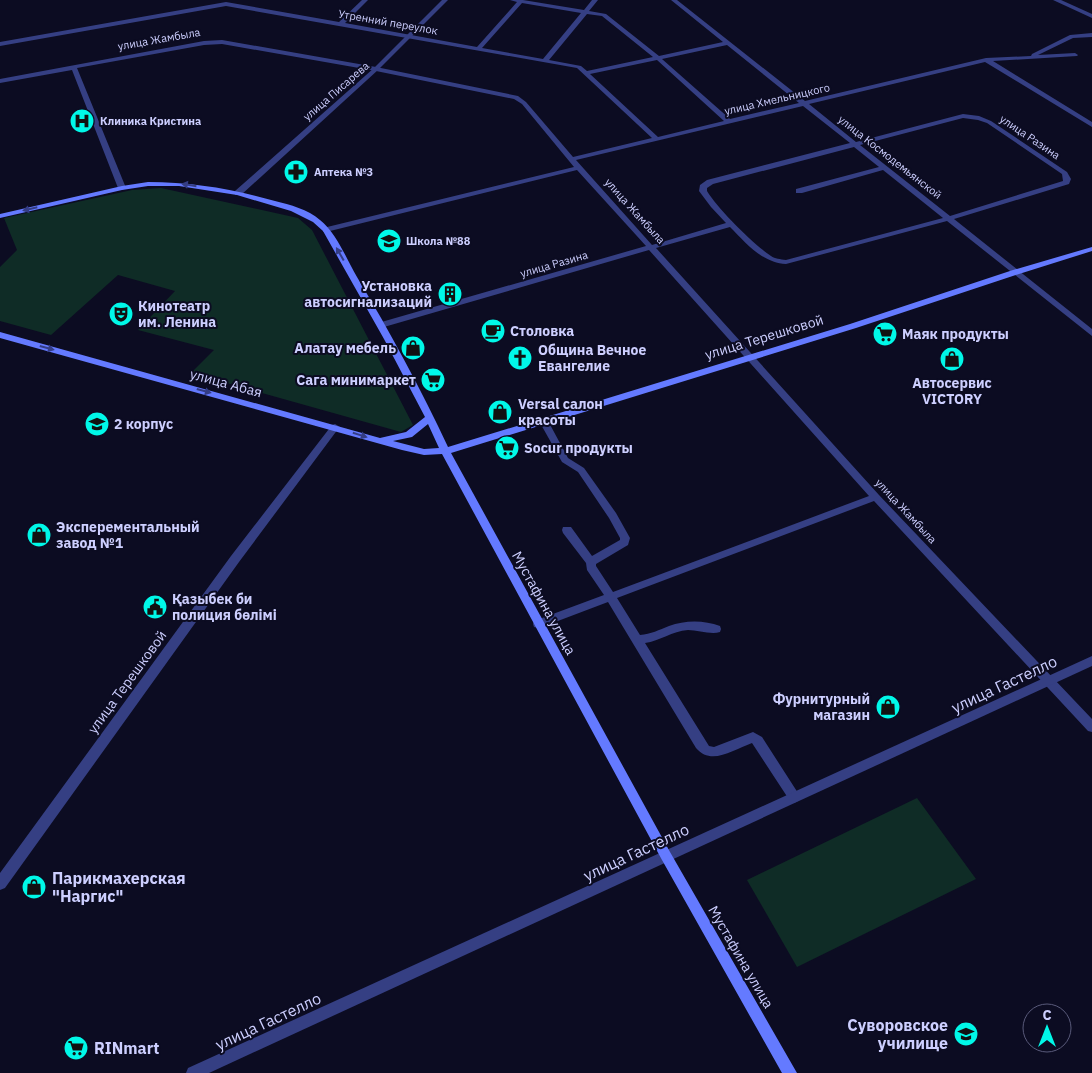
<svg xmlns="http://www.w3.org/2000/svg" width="1092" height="1073" viewBox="0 0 1092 1073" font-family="'IBM Plex Sans',sans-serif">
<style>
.green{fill:#0f2c26}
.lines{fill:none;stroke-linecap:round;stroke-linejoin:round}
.minor{fill:#353f83;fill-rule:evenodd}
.tertiary{fill:#353f83;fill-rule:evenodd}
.secondary{fill:#647aff;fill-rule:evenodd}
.oneway{fill:#343d85}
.labels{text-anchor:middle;stroke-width:4;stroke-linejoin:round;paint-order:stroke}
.far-street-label{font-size:11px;fill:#cdcfff;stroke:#0c0c22}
.far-poi-label{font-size:11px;font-weight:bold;fill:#cdcfff;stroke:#0c0c22;text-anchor:start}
.poi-label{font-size:14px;font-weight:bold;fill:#cdcfff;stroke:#0c0c22;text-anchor:start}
.street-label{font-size:14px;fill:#cdcfff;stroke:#0c0c22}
.near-street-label{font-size:16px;fill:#cdcfff;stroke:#0c0c22}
.near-poi-label{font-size:16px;font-weight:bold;fill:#cdcfff;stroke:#0c0c22;text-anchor:start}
</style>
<rect width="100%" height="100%" fill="#0c0c22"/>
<g class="green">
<path d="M161 188 298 218 312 230 413 425 401 432 191 373 214 350 138 330 175 291 118 275 51 335 0 321V267L17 250 4 218 132 190Z"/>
<path d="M917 798 976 879 797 967 747 880Z"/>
</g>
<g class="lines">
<path class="minor" d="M362 0H368L345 23 477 47 517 2 510 0H523L584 10 592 0H598L589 11 606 14 659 56 723 42 671 0H677L805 101 986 58 1031 56 1032 54 1070 35 1092 33V37L1073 38 1038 55 1075 53 1078 55 1077 56 993 61 1092 122V127L985 62 809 104 856 142 963 114 979 116 991 121 1067 172 1071 179 1069 184 954 219 1092 329V336L947 221 786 264C762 263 746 243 730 227L656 248 879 495 1092 719V732L1088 731 874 501 617 598 640 635C651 634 659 630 669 626 685 620 704 620 720 626L721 629 720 632C711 635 698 630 688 630 672 631 660 641 645 643L709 746 714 747 753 732 762 737 798 793 800 797 798 801 794 803 790 801 752 743C733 750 711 766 696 748L608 602 542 627 538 628 534 627 533 624 534 621 604 595 587 570 586 563 563 533 562 530 563 527H571L592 556 620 540V538L609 518 578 472 562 462 539 421 541 419H547L568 458 584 468 616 513 630 538 628 545 596 564V566L613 592 869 496 649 250 384 327H378V323L646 246 577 170 326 232H323V228L574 167 522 104 514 99 376 71 222 44 204 45 77 68 126 188 122 190 118 188 72 70 0 83V79L204 41 222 40 376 67 518 96 526 102 573 157 652 138 577 68 226 6 0 46V42L226 2 339 22ZM522 3 581 13 543 59 482 48ZM587 14 602 16 653 57 587 71 581 66 549 60ZM727 45 799 103 730 119 662 59ZM657 60 724 121 658 137 590 74ZM803 106 850 143 707 180 700 185 699 191 711 207 726 223 652 245 576 160ZM963 118 978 120 987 123 1062 174 1063 181 950 216 860 145ZM854 147 879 167 796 189V193H802L883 170 943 218 786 260C780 259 775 259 771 256 753 244 718 209 707 191V188L713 184Z"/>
<g class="tertiary">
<path d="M442 0H448L378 70 241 195H235V191L374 68Z"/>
<path d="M1053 0H1061L1092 14V18Z"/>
<path d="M335 424 340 427 338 429 239 562 5 888 0 890V873L231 556 332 425Z"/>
<path d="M1092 656V666L209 1073H186L188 1068Z"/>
</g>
<path class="secondary" d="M148 182C192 182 233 189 275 201 290 205 308 209 320 220 337 234 346 258 357 277 390 332 421 389 448 447L850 324 1013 270 1092 247V251L1019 274 856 328 451 453 670 852 797 1073H782L662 860 442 454 424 455 402 450 0 338V332L380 438 406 432 425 417 384 339 323 231 313 222 291 211 237 195 179 186H148L122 190 0 218V214L122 186ZM428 424 439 448 424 449 393 441 412 437Z"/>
</g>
<defs><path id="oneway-solid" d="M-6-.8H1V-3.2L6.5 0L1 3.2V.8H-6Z" transform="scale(1.25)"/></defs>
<g class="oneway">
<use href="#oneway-solid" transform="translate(189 185) rotate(-171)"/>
<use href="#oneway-solid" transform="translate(30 209) rotate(167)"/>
<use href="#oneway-solid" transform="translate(340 254) rotate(-120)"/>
<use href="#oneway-solid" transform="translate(47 348) rotate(15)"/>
<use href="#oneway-solid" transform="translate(204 391) rotate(15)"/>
<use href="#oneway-solid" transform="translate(360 435) rotate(17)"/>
</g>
<defs>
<symbol id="hospital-disc" viewBox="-11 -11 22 22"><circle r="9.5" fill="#00f8e8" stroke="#0c0c22"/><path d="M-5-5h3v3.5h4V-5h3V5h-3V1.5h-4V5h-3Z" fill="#111"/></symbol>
<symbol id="pharmacy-disc" viewBox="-11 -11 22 22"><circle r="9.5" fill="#00f8e8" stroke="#0c0c22"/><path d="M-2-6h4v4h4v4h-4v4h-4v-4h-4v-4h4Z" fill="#111"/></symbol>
<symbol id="school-disc" viewBox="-11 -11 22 22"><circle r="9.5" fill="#00f8e8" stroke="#0c0c22"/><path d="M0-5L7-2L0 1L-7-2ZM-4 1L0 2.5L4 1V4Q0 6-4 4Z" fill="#111"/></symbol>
<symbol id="building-disc" viewBox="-11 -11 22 22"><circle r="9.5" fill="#00f8e8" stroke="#0c0c22"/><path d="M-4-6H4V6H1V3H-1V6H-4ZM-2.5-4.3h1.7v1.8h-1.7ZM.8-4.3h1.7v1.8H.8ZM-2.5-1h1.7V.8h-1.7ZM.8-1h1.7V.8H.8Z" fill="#111"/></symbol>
<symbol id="theatre-disc" viewBox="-11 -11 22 22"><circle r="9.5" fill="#00f8e8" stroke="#0c0c22"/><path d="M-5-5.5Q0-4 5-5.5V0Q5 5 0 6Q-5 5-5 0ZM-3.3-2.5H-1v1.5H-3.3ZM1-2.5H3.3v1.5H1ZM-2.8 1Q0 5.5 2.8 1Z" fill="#111"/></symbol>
<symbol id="cafe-disc" viewBox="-11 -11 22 22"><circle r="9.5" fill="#00f8e8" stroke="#0c0c22"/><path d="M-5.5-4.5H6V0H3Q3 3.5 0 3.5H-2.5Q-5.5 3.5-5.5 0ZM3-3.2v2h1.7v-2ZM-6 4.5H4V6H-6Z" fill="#111"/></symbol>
<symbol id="supermarket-disc" viewBox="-11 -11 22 22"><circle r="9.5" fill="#00f8e8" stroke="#0c0c22"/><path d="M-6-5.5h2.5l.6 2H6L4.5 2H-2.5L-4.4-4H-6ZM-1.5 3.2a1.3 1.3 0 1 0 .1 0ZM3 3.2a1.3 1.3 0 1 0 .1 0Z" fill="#111"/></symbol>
<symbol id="shop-disc" viewBox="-11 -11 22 22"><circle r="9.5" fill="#00f8e8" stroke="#0c0c22"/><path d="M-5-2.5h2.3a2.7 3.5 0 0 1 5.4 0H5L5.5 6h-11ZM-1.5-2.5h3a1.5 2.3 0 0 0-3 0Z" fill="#111"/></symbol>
<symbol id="church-disc" viewBox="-11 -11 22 22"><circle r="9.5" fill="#00f8e8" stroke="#0c0c22"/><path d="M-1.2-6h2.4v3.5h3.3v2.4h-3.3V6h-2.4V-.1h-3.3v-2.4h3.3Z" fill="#111"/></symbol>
<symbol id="university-disc" viewBox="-11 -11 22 22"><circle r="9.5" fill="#00f8e8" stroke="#0c0c22"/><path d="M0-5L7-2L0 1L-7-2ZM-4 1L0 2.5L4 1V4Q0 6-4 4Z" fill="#111"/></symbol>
<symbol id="civic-disc" viewBox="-11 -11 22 22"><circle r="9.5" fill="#00f8e8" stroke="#0c0c22"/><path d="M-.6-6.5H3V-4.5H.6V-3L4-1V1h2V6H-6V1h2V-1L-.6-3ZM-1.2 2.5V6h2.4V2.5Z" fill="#111"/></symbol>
</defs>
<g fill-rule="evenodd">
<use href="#hospital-disc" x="68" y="107" width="28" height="28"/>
<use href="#pharmacy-disc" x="282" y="158" width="28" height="28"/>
<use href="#school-disc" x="375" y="227" width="28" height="28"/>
<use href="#building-disc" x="436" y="280" width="28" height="28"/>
<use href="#theatre-disc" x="107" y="300" width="28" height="28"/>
<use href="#cafe-disc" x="479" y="317" width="28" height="28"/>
<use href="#supermarket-disc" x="871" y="320" width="28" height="28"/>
<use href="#shop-disc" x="399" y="334" width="28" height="28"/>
<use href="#church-disc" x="506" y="344" width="28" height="28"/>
<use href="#shop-disc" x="938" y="345" width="28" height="28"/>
<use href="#supermarket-disc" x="419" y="366" width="28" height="28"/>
<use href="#shop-disc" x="486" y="398" width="28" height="28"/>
<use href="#university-disc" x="83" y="410" width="28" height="28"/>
<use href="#supermarket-disc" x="493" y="434" width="28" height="28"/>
<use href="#shop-disc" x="25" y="521" width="28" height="28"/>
<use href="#civic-disc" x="141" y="593" width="28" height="28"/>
<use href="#shop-disc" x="874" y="693" width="28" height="28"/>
<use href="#shop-disc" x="20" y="873" width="28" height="28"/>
<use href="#school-disc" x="952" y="1020" width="28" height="28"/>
<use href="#supermarket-disc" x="62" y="1034" width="28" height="28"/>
</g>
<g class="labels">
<g class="far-street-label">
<text transform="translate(388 22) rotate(10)" y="4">Утренний переулок</text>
<text transform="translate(159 39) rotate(-10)" y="4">улица Жамбыла</text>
<text transform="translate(336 91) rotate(-41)" y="4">улица Писарева</text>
<text transform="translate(777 99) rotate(-13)" y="4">улица Хмельницкого</text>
<text transform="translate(1030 137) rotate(34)" y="4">улица Разина</text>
<text transform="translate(890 157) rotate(38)" y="4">улица Космодемьянской</text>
<text transform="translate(635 211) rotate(48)" y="4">улица Жамбыла</text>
<text transform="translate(554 264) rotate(-16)" y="4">улица Разина</text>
<text transform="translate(906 511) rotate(47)" y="4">улица Жамбыла</text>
</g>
<g class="far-poi-label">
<text x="100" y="125">Клиника Кристина</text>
<text x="314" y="176">Аптека №3</text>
<text x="406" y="245">Школа №88</text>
</g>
<g class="poi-label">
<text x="432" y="291" text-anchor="end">Установка<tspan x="432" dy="16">автосигнализаций</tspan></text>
<text x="138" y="311">Кинотеатр<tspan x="138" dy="16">им. Ленина</tspan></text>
<text x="510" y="336">Столовка</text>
<text x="902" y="339">Маяк продукты</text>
<text x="396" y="353" text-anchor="end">Алатау мебель</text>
<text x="538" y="355">Община Вечное<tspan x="538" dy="16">Евангелие</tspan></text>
<text x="416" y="385" text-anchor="end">Сага минимаркет</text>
<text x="952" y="388" text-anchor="middle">Автосервис<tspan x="952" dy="16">VICTORY</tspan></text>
<text x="518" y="409">Versal салон<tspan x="518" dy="16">красоты</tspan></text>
<text x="114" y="429">2 корпус</text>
<text x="524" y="453">Socur продукты</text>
<text x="56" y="532">Эксперементальный<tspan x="56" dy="16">завод №1</tspan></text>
<text x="172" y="604">Қазыбек би<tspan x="172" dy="16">полиция бөлімі</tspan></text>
<text x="870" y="704" text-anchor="end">Фурнитурный<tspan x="870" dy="16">магазин</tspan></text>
</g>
<g class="street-label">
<text transform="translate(764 337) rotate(-17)" y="5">улица Терешковой</text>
<text transform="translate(226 383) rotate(15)" y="5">улица Абая</text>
<text transform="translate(544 603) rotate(61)" y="5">Мустафина улица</text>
<text transform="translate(127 682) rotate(-54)" y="5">улица Терешковой</text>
<text transform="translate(741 957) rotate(60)" y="5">Мустафина улица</text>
</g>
<g class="near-street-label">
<text transform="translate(1004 684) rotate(-25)" y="6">улица Гастелло</text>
<text transform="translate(636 852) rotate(-25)" y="6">улица Гастелло</text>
<text transform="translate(268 1021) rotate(-25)" y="6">улица Гастелло</text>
</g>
<g class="near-poi-label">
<text x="52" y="884">Парикмахерская<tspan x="52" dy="18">"Наргис"</tspan></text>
<text x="948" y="1031" text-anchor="end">Суворовское<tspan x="948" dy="18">училище</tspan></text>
<text x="94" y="1054">RINmart</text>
</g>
</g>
<g transform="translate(1047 1028)"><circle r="24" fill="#0c0c22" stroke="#595a7a"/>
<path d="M0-4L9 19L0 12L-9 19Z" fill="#00f8e8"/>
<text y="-8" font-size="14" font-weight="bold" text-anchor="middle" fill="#cdcfff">С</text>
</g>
</svg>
